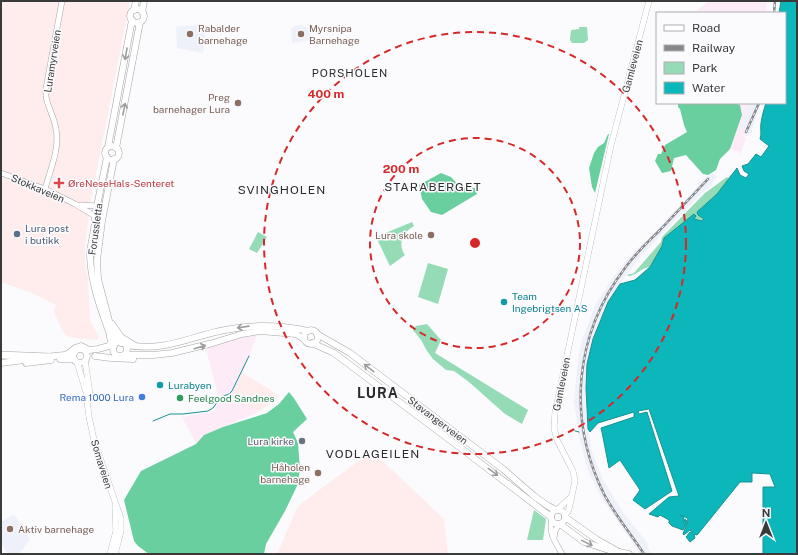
<svg xmlns="http://www.w3.org/2000/svg" width="798" height="555" viewBox="0 0 798 555" font-family="'Public Sans',sans-serif">
<style>
.commercial{fill:#feedec}
.industrial{fill:#fdecf7}
.built{fill:#eef0fa}
.green{fill:#94dbb6}
.forest{fill:#69cf9f}
.water{fill:#0bb7ba;stroke:#199294}
.lines{fill:none;stroke-linecap:round;stroke-linejoin:round}
.stream{stroke:#199294;stroke-width:1}
.tertiary-casing{stroke:#a4a4a7;stroke-width:6}
.secondary-casing{stroke:#a4a4a7;stroke-width:6}
.primary-casing{stroke:#a4a4a7;stroke-width:7}
.motorway-casing{stroke:#a4a4a7;stroke-width:8}
.tertiary{stroke:#fff;stroke-width:5}
.secondary{stroke:#fff;stroke-width:5.5}
.primary{stroke:#fff;stroke-width:6}
.motorway{stroke:#fff;stroke-width:7}
.rail-casing{stroke:#88888a;stroke-width:2.5}
.rail{stroke:#fbfbfe;stroke-width:1;stroke-dasharray:3;stroke-linecap:butt}
.oneway{stroke:#9c9c9c}
.ring{fill:none;stroke:#d62828;stroke-width:2;stroke-dasharray:7 5}
.education-dot{fill:#8d6e63;stroke:#fbfbfe;stroke-width:1.5}
.health-dot{fill:#e0444e;stroke:#fbfbfe;stroke-width:1.5}
.service-dot{fill:#5c6f8a;stroke:#fbfbfe;stroke-width:1.5}
.culture-dot{fill:#0f9aa8;stroke:#fbfbfe;stroke-width:1.5}
.shop-dot{fill:#3f7fe0;stroke:#fbfbfe;stroke-width:1.5}
.leisure-dot{fill:#2e9e5b;stroke:#fbfbfe;stroke-width:1.5}
.worship-dot{fill:#6b7280;stroke:#fbfbfe;stroke-width:1.5}
.labels{text-anchor:middle;stroke-width:3;stroke-linejoin:round;paint-order:stroke}
.education-label{font-size:10px;fill:#785e54;stroke:#fbfbfe;text-anchor:start}
.street-label{font-size:10px;fill:#393a3a;stroke:#fbfbfe}
.health-label{font-size:10px;fill:#be3a42;stroke:#fbfbfe;text-anchor:start}
.service-label{font-size:10px;fill:#4e5e75;stroke:#fbfbfe;text-anchor:start}
.culture-label{font-size:10px;fill:#0d838f;stroke:#fbfbfe;text-anchor:start}
.shop-label{font-size:10px;fill:#366cbe;stroke:#fbfbfe;text-anchor:end}
.leisure-label{font-size:10px;fill:#27864d;stroke:#fbfbfe;text-anchor:start}
.worship-label{font-size:10px;fill:#5b616d;stroke:#fbfbfe;text-anchor:end}
.neighbourhood-label{font-size:11px;letter-spacing:1px;fill:#2b2c2d;stroke:#fbfbfe}
.quarter-label{font-size:12px;letter-spacing:1px;fill:#2b2c2d;stroke:#fbfbfe}
.district-label{font-size:14px;font-weight:bold;letter-spacing:1px;fill:#2b2c2d;stroke:#fbfbfe}
.centre{fill:#d62828;stroke:#fbfbfe;stroke-width:2}
.ring-label{font-size:12px;text-anchor:middle;font-weight:bold;fill:#d62828;stroke:#fbfbfe;stroke-width:3;stroke-linejoin:round;paint-order:stroke}
</style>
<rect width="100%" height="100%" fill="#fbfbfe"/>
<g class="commercial">
<path d="M1 1H130L91 200 85 247V262L88 278 90 321 99 337 97 340 74 338 67 336 62 330 54 312 56 305 32 293 1 282Z"/>
<path d="M243 373 280 396 259 412 231 396Z"/>
<path d="M372 451 444 519 448 554H277L298 506Z"/>
</g>
<g class="industrial">
<path d="M709 1H767L766 13H694Z"/>
<path d="M703 103H750L741 126 746 139 740 154 738 151 726 148Z"/>
<path d="M257 335 243 373 231 396 259 412 204 435 196 444 182 417 214 411 219 400 205 345Z"/>
</g>
<g class="built">
<path d="M206 25 203 53 177 48 176 27 179 26Z"/>
<path d="M301 25 307 28 310 27 312 40 292 43 291 29 295 26Z"/>
<path d="M750 103H761L754 123 751 135 745 136 741 126Z"/>
<path d="M712 173 717 177 712 183 713 184 701 194 641 256 617 287 607 304 588 364 586 380 585 404 587 422 592 452 603 480 625 515 648 544V548L651 554H640L600 495 587 468 579 436 574 401 578 360 582 340 591 316 596 304 611 280 618 271 623 267V264L634 252 651 236 699 185 697 184Z"/>
<path d="M14 514 30 539 19 554H7L1 542V522Z"/>
</g>
<g class="green">
<path d="M579 27H587L588 40 584 43H572L570 40 571 30 579 29Z"/>
<path d="M727 177 729 179 717 194 697 212 698 215 704 219 702 221 694 219 664 238 662 246 650 267C640 268 637 276 627 276L629 274H632L634 273 661 242 662 237 705 193Z"/>
<path d="M412 222 414 226C403 232 397 244 405 255L390 266 376 237Z"/>
<path d="M258 232 267 237 257 253 249 249Z"/>
<path d="M428 263 448 269 438 304 418 297Z"/>
<path d="M427 324 441 340 435 353 528 410 522 424 505 414 469 382 454 371 446 370 433 359 427 351 421 340 413 330 416 326Z"/>
<path d="M534 510 546 519 543 540H527Z"/>
</g>
<g class="forest">
<path d="M678 103H735L740 105 742 115 730 149 720 159 716 170 708 175 703 174 686 155 674 158 671 171 662 173 655 161 658 154H661L665 145 687 132 684 125 680 109 678 107Z"/>
<path d="M608 134H609L595 193 592 187 589 168 594 153 598 147 604 143Z"/>
<path d="M441 173 451 177 460 187 475 188 477 194 442 215 431 212 422 199 419 185Z"/>
<path d="M289 392C296 400 301 410 307 419L293 432 298 443 300 470 297 486 285 511 266 544 264 554H149L138 546 134 541 124 500 141 471 196 444 204 435 223 427 267 413 279 404Z"/>
</g>
<path class="water" d="M781 1H797V554H763V487H775L770 474 752 473V482H740L698 534 697 535 694 534 695 538 690 542 686 537 690 532H693L690 530 684 535 683 534 688 520 687 518 680 515 684 518 683 522H684L685 519 687 521 683 530 672 526 669 523V520L660 515 658 517 649 514 669 497 679 496 649 409 638 411 639 414 647 412 672 491 645 509 633 500 640 490 620 460 609 468 602 432 601 428 634 417V412L598 423 590 432 588 429 586 388 587 364 593 339 608 302 620 284 635 280 650 267 662 246 664 238 694 214 696 216 694 219 702 221 704 219 698 215 697 212 717 194 737 168 740 175 746 178 749 174 744 171 742 166 748 164 756 154 761 157 769 146 760 139C762 134 760 128 761 123 762 116 764 109 766 103H785V13H779Z"/>
<g class="lines">
<g class="stream">
<path d="M153 421 170 414H183L208 411 213 408 221 397 229 394 232 391 249 356"/>
<path d="M575 431 579 432"/>
</g>
<defs>
<g id="tertiary">
<path d="M1 173 45 189 75 204 95 216"/>
<path d="M45 189C50 170 60 149 56 129 54 114 44 103 46 88L62 1"/>
<path d="M80 205 97 206"/>
<path d="M552 520C548 533 556 543 562 554"/>
<path d="M554 538 555 531 559 524"/>
</g>
<g id="secondary">
<path d="M85 360 90 395"/>
<path d="M77 362 86 392 89 417 94 440 121 519V531L115 554"/>
<path d="M558 509 570 498"/>
<path d="M565 516 569 509 575 481 573 471 557 440 554 428 555 413 611 145 649 1"/>
<path d="M110 554 116 531 115 507"/>
</g>
<g id="primary">
<circle cx="137" cy="16" r="7"/>
<path d="M134 10 136 1"/>
<path d="M142 12 144 1"/>
<circle cx="112" cy="153" r="7"/>
<path d="M108 147 132 20"/>
<path d="M116 148 140 22"/>
<path d="M107 157 95 216C96 229 90 242 90 256 91 287 104 317 114 346"/>
<path d="M114 159 102 221 97 260 98 279 112 332 116 339 121 343"/>
<path d="M112 324 121 337 134 345"/>
<circle cx="311" cy="337" r="7"/>
<path d="M317 334 350 353 503 469 534 496 548 506 556 510"/>
<circle cx="120" cy="349" r="7"/>
<path d="M312 343 334 353 462 449 551 517"/>
<path d="M126 345C166 352 188 337 225 330 253 324 280 325 308 331"/>
<circle cx="80" cy="356" r="7"/>
<path d="M69 353 75 348 81 346 89 350 98 349 109 346 111 342 110 337"/>
<path d="M124 355H153L172 353 213 343 242 334 260 331 296 334 304 339"/>
<path d="M95 356 111 358 133 359"/>
<path d="M45 357 64 355 75 352"/>
<path d="M60 359H74"/>
<path d="M1 363 32 359"/>
<path d="M26 363 51 360"/>
<circle cx="558" cy="517" r="7"/>
<path d="M565 517 596 539 619 552"/>
<path d="M560 524 584 542 615 552H619L629 554"/>
</g>
<path id="motorway" d="M1 355 49 357"/>
</defs>
<use href="#tertiary" class="tertiary-casing"/>
<use href="#secondary" class="secondary-casing"/>
<use href="#primary" class="primary-casing"/>
<use href="#motorway" class="motorway-casing"/>
<use href="#tertiary" class="tertiary"/>
<use href="#secondary" class="secondary"/>
<use href="#primary" class="primary"/>
<use href="#motorway" class="motorway"/>
<defs>
<g id="rail">
<path d="M774 13 775 1"/>
<path d="M746 132 759 103"/>
<path d="M644 554C631 534 615 515 604 494 567 419 574 335 625 268 635 254 648 242 660 230 676 213 692 196 708 179"/>
</g>
</defs>
<use href="#rail" class="rail-casing"/>
<use href="#rail" class="rail"/>
</g>
<defs><path id="oneway-shaft" d="M-6 0H5M1.5-3L5.5 0L1.5 3" fill="none" stroke-width="1.6" stroke-linecap="round" stroke-linejoin="round"/></defs>
<g class="oneway">
<use href="#oneway-shaft" transform="translate(126 54) rotate(100)"/>
<use href="#oneway-shaft" transform="translate(124 109) rotate(-79)"/>
<use href="#oneway-shaft" transform="translate(243 327) rotate(172)"/>
<use href="#oneway-shaft" transform="translate(200 347) rotate(-16)"/>
<use href="#oneway-shaft" transform="translate(369 368) rotate(-142)"/>
<use href="#oneway-shaft" transform="translate(493 472) rotate(36)"/>
<use href="#oneway-shaft" transform="translate(587 543) rotate(26)"/>
</g>
<g class="ring">
<circle cx="475" cy="243" r="105"/>
<circle cx="475" cy="243" r="211"/>
</g>
<g class="education-dot">
<circle cx="190" cy="34" r="4"/>
<circle cx="301" cy="34" r="4"/>
<circle cx="238" cy="103" r="4"/>
<circle cx="431" cy="235" r="4"/>
<circle cx="318" cy="473" r="4"/>
<circle cx="10" cy="529" r="4"/>
</g>
<path class="health-dot" d="M57 177h4v4h4v4h-4v4h-4v-4h-4v-4h4z"/>
<circle class="service-dot" cx="17" cy="234" r="4"/>
<g class="culture-dot">
<circle cx="504" cy="302" r="4"/>
<circle cx="160" cy="385" r="4"/>
</g>
<circle class="shop-dot" cx="142" cy="397" r="4"/>
<circle class="leisure-dot" cx="180" cy="398" r="4"/>
<circle class="worship-dot" cx="302" cy="441" r="4"/>
<g class="labels">
<g class="education-label">
<text x="198" y="32">Rabalder<tspan x="198" dy="12">barnehage</tspan></text>
<text x="309" y="32">Myrsnipa<tspan x="309" dy="12">Barnehage</tspan></text>
<text x="230" y="101" text-anchor="end">Preg<tspan x="230" dy="12">barnehager Lura</tspan></text>
<text x="423" y="239" text-anchor="end">Lura skole</text>
<text x="310" y="471" text-anchor="end">Håholen<tspan x="310" dy="12">barnehage</tspan></text>
<text x="18" y="533">Aktiv barnehage</text>
</g>
<g class="street-label">
<text transform="translate(52 61) rotate(-81)" y="4">Luramyrveien</text>
<text transform="translate(632 66) rotate(-75)" y="4">Gamleveien</text>
<text transform="translate(38 188) rotate(23)" y="4">Stokkaveien</text>
<text transform="translate(95 229) rotate(-82)" y="4">Forussletta</text>
<text transform="translate(561 384) rotate(-79)" y="4">Gamleveien</text>
<text transform="translate(438 420) rotate(37)" y="4">Stavangerveien</text>
<text transform="translate(102 464) rotate(73)" y="4">Somaveien</text>
</g>
<g class="health-label">
<text x="68" y="187">ØreNeseHals-Senteret</text>
</g>
<g class="service-label">
<text x="25" y="232">Lura post<tspan x="25" dy="12">i butikk</tspan></text>
</g>
<g class="culture-label">
<text x="512" y="300">Team<tspan x="512" dy="12">Ingebrigtsen AS</tspan></text>
<text x="168" y="389">Lurabyen</text>
</g>
<g class="shop-label">
<text x="134" y="401">Rema 1000 Lura</text>
</g>
<g class="leisure-label">
<text x="188" y="402">Feelgood Sandnes</text>
</g>
<g class="worship-label">
<text x="294" y="445">Lura kirke</text>
</g>
<g class="neighbourhood-label">
<text x="350" y="77">PORSHOLEN</text>
</g>
<g class="quarter-label">
<text x="433" y="191">STARABERGET</text>
<text x="282" y="194">SVINGHOLEN</text>
<text x="373" y="458">VODLAGEILEN</text>
</g>
<g class="district-label">
<text x="378" y="398">LURA</text>
</g>
</g>
<circle cx="475" cy="243" r="6" class="centre"/>
<g class="ring-label">
<text x="326" y="98">400 m</text>
<text x="401" y="173">200 m</text>
</g>
<rect width="798" height="555" fill="none" stroke="#393a3a" stroke-width="4"/>
<rect x="656" y="12" width="130" height="92" fill="#fbfbfe" stroke="#adaeb0"/>
<rect x="664" y="25" width="20" height="6" fill="#ffffff" stroke="#adaeb0"/>
<text x="692" y="32" font-size="12" fill="#393a3a">Road</text>
<rect x="664" y="45" width="20" height="6" fill="#88888a" stroke="#adaeb0"/>
<text x="692" y="52" font-size="12" fill="#393a3a">Railway</text>
<rect x="664" y="62" width="20" height="12" fill="#94dbb6" stroke="#adaeb0"/>
<text x="692" y="72" font-size="12" fill="#393a3a">Park</text>
<rect x="664" y="82" width="20" height="12" fill="#0bb7ba" stroke="#adaeb0"/>
<text x="692" y="92" font-size="12" fill="#393a3a">Water</text>
<g transform="translate(766 523)" stroke="#fbfbfe" stroke-width="3" paint-order="stroke">
<path d="M0-3L7 15L0 10L-7 15Z" fill="#393a3a"/>
<text y="-6" font-size="11" font-weight="bold" text-anchor="middle" fill="#393a3a">N</text>
</g>
</svg>
